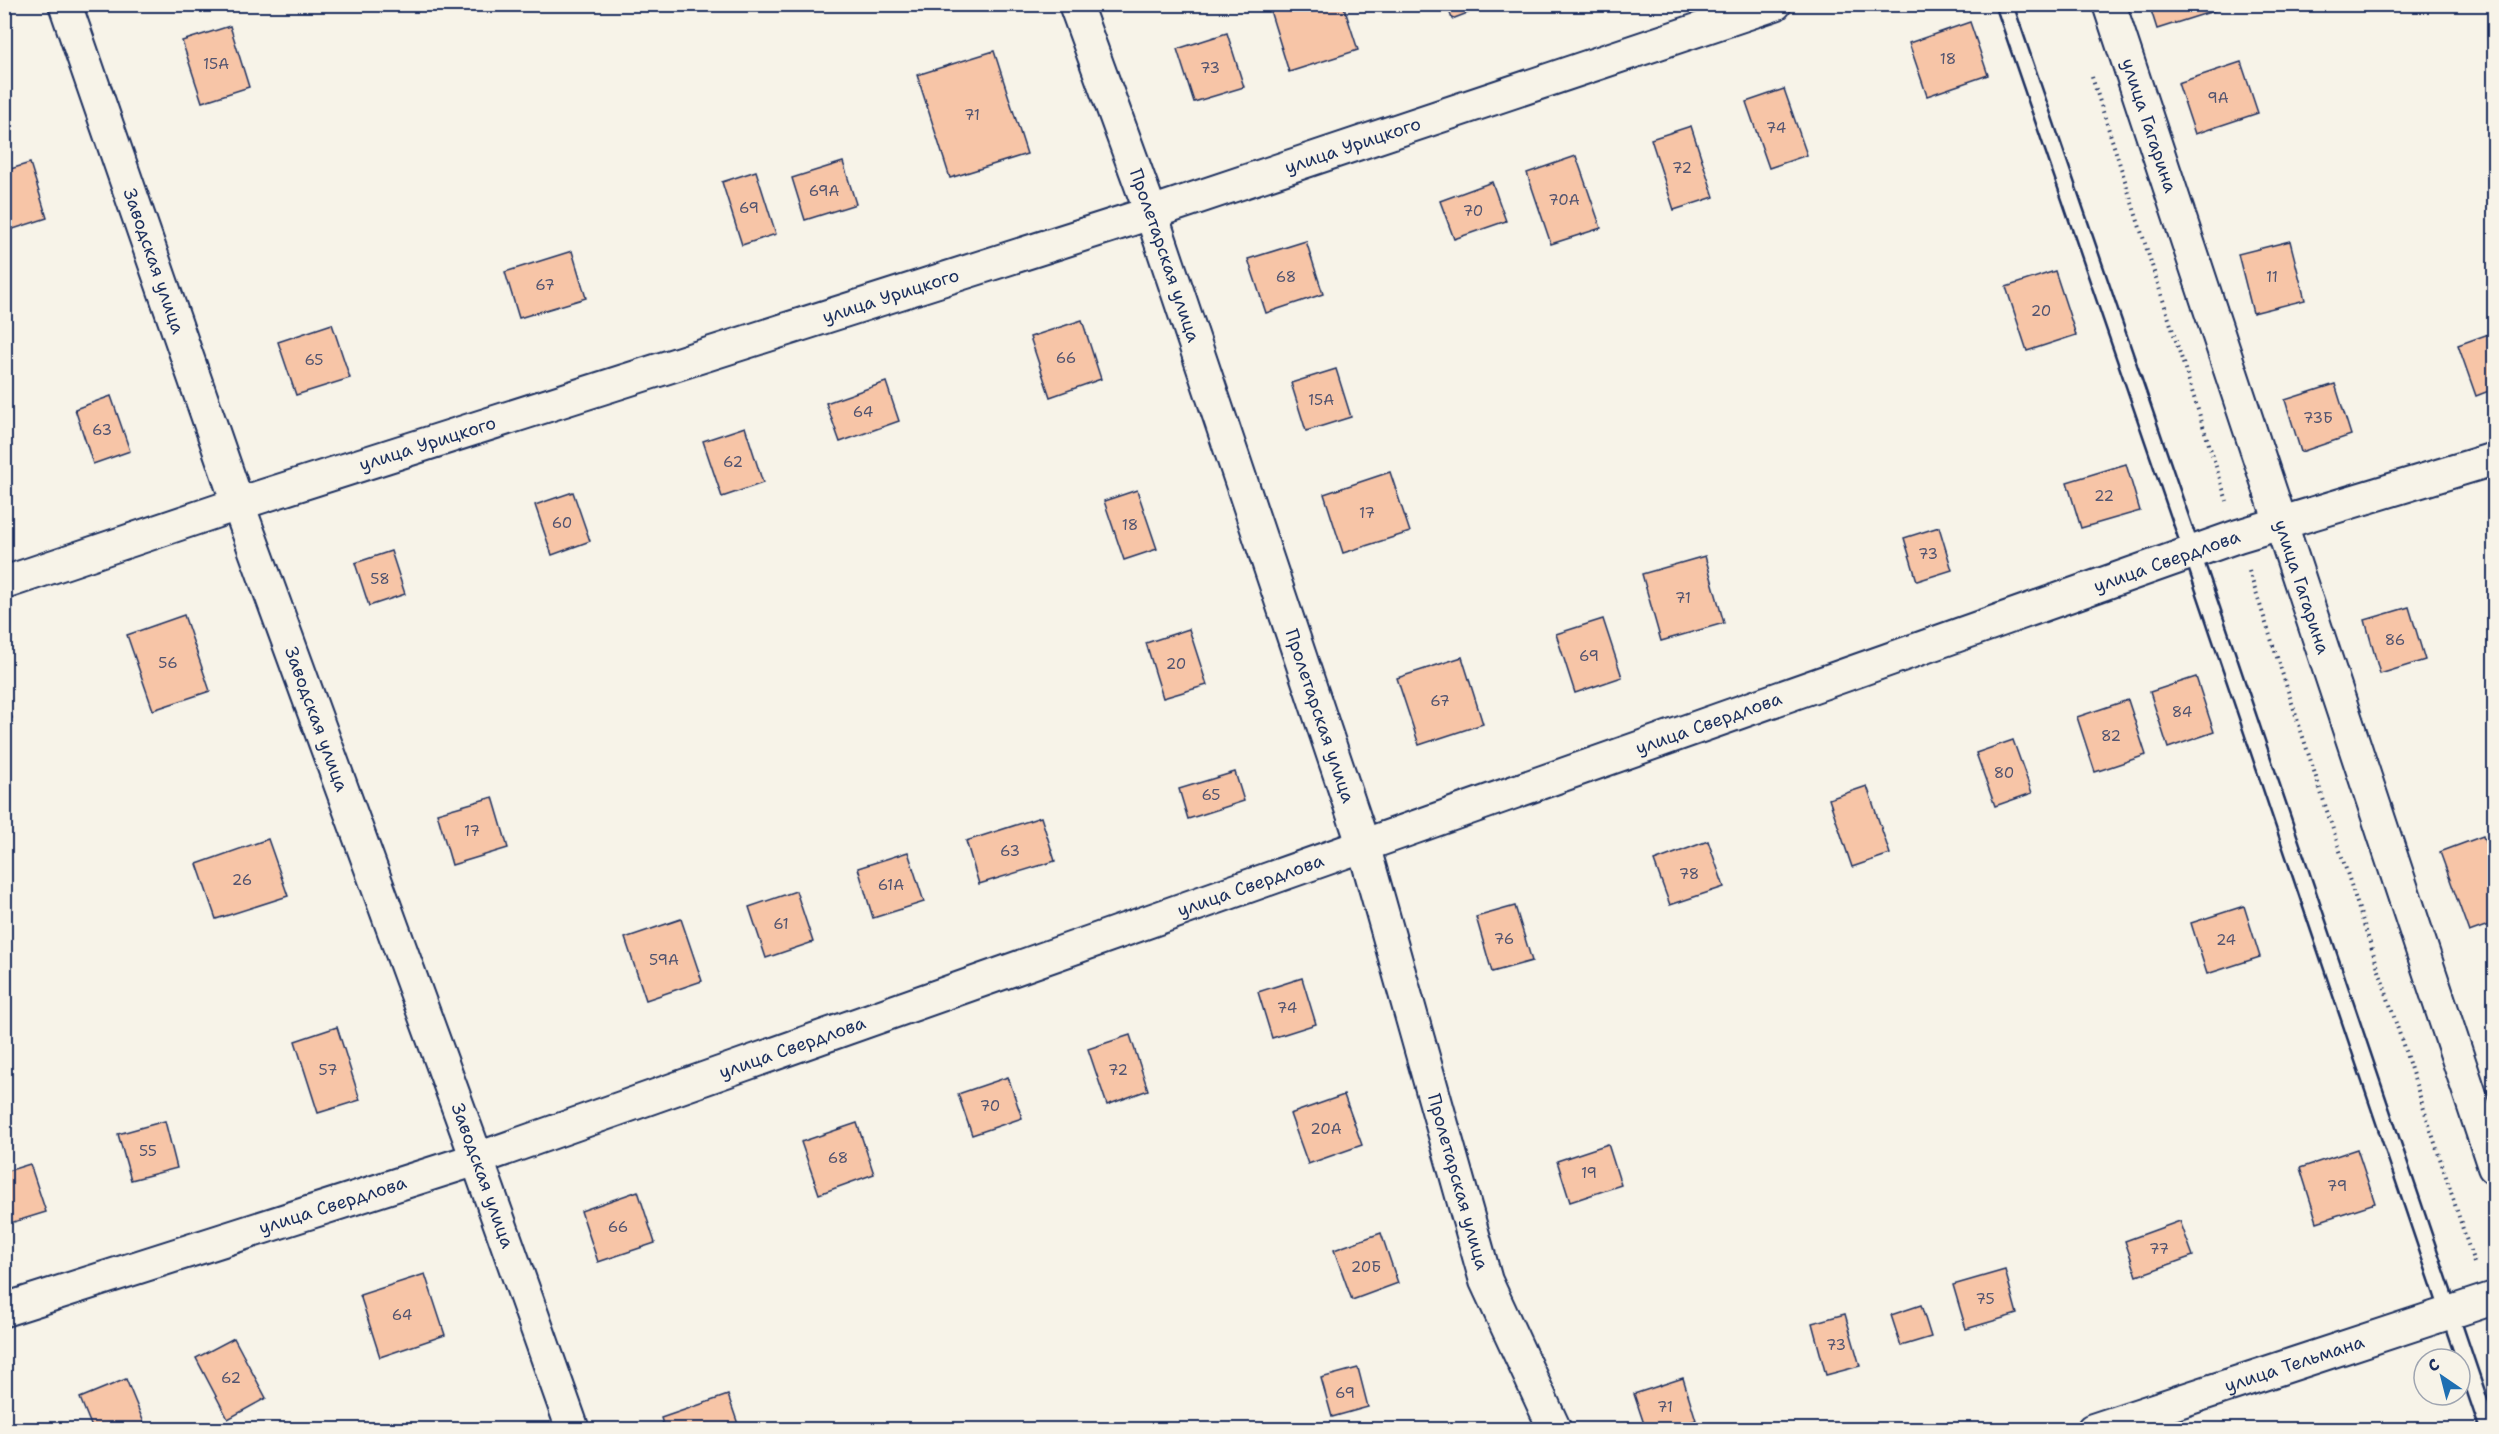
<svg xmlns="http://www.w3.org/2000/svg" width="2499" height="1434" viewBox="0 0 2499 1434" font-family="'Shantell Sans',sans-serif">
<style>
.building{fill:#f7c5a7;stroke:#1b2f5e;stroke-width:1.5}
.lines{fill:none;stroke-linecap:round;stroke-linejoin:round}
.service-casing{stroke:#1b2f5e;stroke-width:20}
.minor-casing{stroke:#1b2f5e;stroke-width:36}
.path{stroke:#1b2f5e;stroke-width:4;stroke-dasharray:1.5 4.5;stroke-linecap:butt}
.service{stroke:#f7f3e8;stroke-width:15}
.minor{stroke:#f7f3e8;stroke-width:32}
.labels{text-anchor:middle;stroke-width:4.5;stroke-linejoin:round;paint-order:stroke}
.number-label{font-size:15px;fill:#525470}
.street-label{font-size:18px;fill:#1b2f5e;stroke:#f7f3e8}
</style>
<rect width="100%" height="100%" fill="#f7f3e8"/>
<filter id="ink" filterUnits="userSpaceOnUse"><feTurbulence type="fractalNoise" baseFrequency=".0167" numOctaves="2"/><feDisplacementMap in="SourceGraphic" scale="12" xChannelSelector="R" yChannelSelector="G"/><feConvolveMatrix kernelMatrix="1 2 1 2 8 2 1 2 1" color-interpolation-filters="sRGB"/></filter>
<g filter="url(#ink)">
<g class="building">
<path d="M1268 4H1343L1358 50 1289 72Z"/>
<path d="M1447 4H1491L1452 19Z"/>
<path d="M2149 4H2222L2223 8 2157 29Z"/>
<path d="M1970 22 1988 75 1927 96 1909 43Z"/>
<path d="M230 26 249 87 202 102 182 41Z"/>
<path d="M1227 33 1244 87 1194 102 1177 49Z"/>
<path d="M994 51 1027 154 950 178 917 75Z"/>
<path d="M2241 62 2258 113 2195 134 2178 83Z"/>
<path d="M1784 89 1807 155 1769 168 1746 102Z"/>
<path d="M1691 126 1714 197 1674 210 1651 139Z"/>
<path d="M1576 156 1601 228 1551 244 1527 173Z"/>
<path d="M843 162 856 204 805 220 792 178Z"/>
<path d="M30 163 47 218 4 232V171Z"/>
<path d="M756 171 776 234 742 245 722 182Z"/>
<path d="M1492 182 1506 221 1454 239 1440 201Z"/>
<path d="M1306 241 1323 294 1266 313 1248 259Z"/>
<path d="M2290 241 2305 300 2253 313 2238 254Z"/>
<path d="M572 251 586 298 519 318 505 272Z"/>
<path d="M2055 271 2076 335 2027 351 2006 287Z"/>
<path d="M1082 320 1101 379 1050 397 1030 337Z"/>
<path d="M332 324 350 378 296 395 278 342Z"/>
<path d="M2494 332V389L2476 396 2458 345Z"/>
<path d="M1336 369 1351 417 1306 431 1291 383Z"/>
<path d="M886 382 899 421 840 442 826 403Z"/>
<path d="M2335 384 2351 435 2301 452 2285 400Z"/>
<path d="M111 396 130 451 93 464 75 409Z"/>
<path d="M745 427 763 483 722 497 703 441Z"/>
<path d="M2126 464 2140 511 2081 528 2067 482Z"/>
<path d="M1390 472 1410 532 1343 553 1324 494Z"/>
<path d="M1137 490 1157 549 1124 560 1104 501Z"/>
<path d="M573 492 590 541 552 555 535 505Z"/>
<path d="M1939 527 1952 570 1917 581 1904 538Z"/>
<path d="M391 551 405 594 369 606 355 563Z"/>
<path d="M1705 556 1724 623 1661 641 1642 574Z"/>
<path d="M2409 607 2425 660 2380 674 2365 620Z"/>
<path d="M184 615 210 691 153 710 127 635Z"/>
<path d="M1603 619 1622 677 1575 693 1556 634Z"/>
<path d="M1189 629 1207 685 1163 698 1146 643Z"/>
<path d="M1462 657 1483 724 1419 745 1397 678Z"/>
<path d="M2196 677 2214 732 2168 748 2150 692Z"/>
<path d="M4 692 12 718 4 720Z"/>
<path d="M2128 700 2146 755 2095 772 2077 717Z"/>
<path d="M2013 740 2032 793 1995 806 1976 753Z"/>
<path d="M1235 772 1244 801 1188 819 1179 789Z"/>
<path d="M1867 786 1890 854 1852 867 1829 799Z"/>
<path d="M493 797 508 848 452 865 437 813Z"/>
<path d="M1041 817 1055 861 979 884 966 841Z"/>
<path d="M2483 836 2494 868V923L2469 932 2440 852Z"/>
<path d="M268 839 288 896 216 919 197 864Z"/>
<path d="M1708 841 1724 887 1670 905 1654 861Z"/>
<path d="M908 852 924 902 873 918 858 868Z"/>
<path d="M796 891 813 942 766 958 749 907Z"/>
<path d="M1515 906 1532 961 1492 972 1476 917Z"/>
<path d="M2244 906 2260 957 2207 974 2191 923Z"/>
<path d="M681 919 702 981 646 1000 625 938Z"/>
<path d="M1302 978 1316 1024 1272 1038 1258 992Z"/>
<path d="M337 1027 360 1100 318 1113 295 1041Z"/>
<path d="M1130 1035 1148 1090 1107 1105 1088 1049Z"/>
<path d="M1008 1077 1022 1118 972 1135 958 1094Z"/>
<path d="M1344 1095 1362 1145 1308 1164 1290 1114Z"/>
<path d="M165 1121 177 1168 131 1180 118 1134Z"/>
<path d="M857 1123 874 1174 819 1194 801 1142Z"/>
<path d="M1608 1144 1621 1185 1570 1202 1557 1161Z"/>
<path d="M2357 1149 2375 1203 2317 1222 2300 1168Z"/>
<path d="M30 1164 46 1212 4 1225V1172Z"/>
<path d="M638 1191 655 1243 598 1262 581 1211Z"/>
<path d="M2180 1221 2193 1256 2137 1276 2125 1241Z"/>
<path d="M1381 1233 1398 1283 1352 1300 1334 1250Z"/>
<path d="M2005 1270 2017 1314 1966 1329 1953 1285Z"/>
<path d="M425 1274 445 1335 380 1357 360 1295Z"/>
<path d="M1921 1305 1931 1337 1901 1346 1891 1315Z"/>
<path d="M1845 1314 1860 1366 1826 1375 1812 1323Z"/>
<path d="M234 1338 266 1398 228 1419 196 1358Z"/>
<path d="M1358 1368 1368 1407 1332 1417 1321 1378Z"/>
<path d="M1683 1378 1696 1420 1667 1430H1646L1634 1394Z"/>
<path d="M126 1379 147 1430H93L80 1398Z"/>
<path d="M728 1395 740 1430H665L661 1418Z"/>
</g>
<g class="lines">
<defs>
<path id="service" d="M2004 4 2192 552 2489 1430"/>
<g id="minor">
<path id="s1" d="M65 4 238 504 477 1159 573 1430"/>
<path id="s2" d="M1075 4 1151 213 1363 844 1486 1281 1555 1430"/>
<path id="s3" d="M2109 4 2494 1167"/>
<path id="s4" d="M4 583 238 504 1151 213 1775 4"/>
<path id="s5" d="M4 1310 477 1159 2238 536 2494 459"/>
<path id="s6" d="M2093 1430 2494 1298"/>
</g>
</defs>
<use href="#service" class="service-casing"/>
<use href="#minor" class="minor-casing"/>
<g class="path">
<path d="M2092 77 2227 501"/>
<path d="M2249 571 2475 1266"/>
</g>
<use href="#service" class="service"/>
<use href="#minor" class="minor"/>
</g>
</g>
<g class="labels">
<g class="number-label">
<text x="1948" y="64">18</text>
<text x="216" y="69">15А</text>
<text x="1210" y="73">73</text>
<text x="2218" y="103">9А</text>
<text x="972" y="120">71</text>
<text x="1776" y="133">74</text>
<text x="1682" y="173">72</text>
<text x="824" y="196">69А</text>
<text x="1564" y="205">70А</text>
<text x="749" y="213">69</text>
<text x="1473" y="216">70</text>
<text x="1286" y="282">68</text>
<text x="2272" y="282">11</text>
<text x="545" y="290">67</text>
<text x="2041" y="316">20</text>
<text x="1066" y="363">66</text>
<text x="314" y="365">65</text>
<text x="1321" y="405">15А</text>
<text x="863" y="417">64</text>
<text x="2318" y="423">73Б</text>
<text x="102" y="435">63</text>
<text x="733" y="467">62</text>
<text x="2104" y="501">22</text>
<text x="1367" y="518">17</text>
<text x="562" y="528">60</text>
<text x="1130" y="530">18</text>
<text x="1928" y="559">73</text>
<text x="380" y="584">58</text>
<text x="1683" y="603">71</text>
<text x="2395" y="645">86</text>
<text x="1589" y="661">69</text>
<text x="168" y="668">56</text>
<text x="1176" y="669">20</text>
<text x="1440" y="706">67</text>
<text x="2182" y="717">84</text>
<text x="2111" y="741">82</text>
<text x="2004" y="778">80</text>
<text x="1211" y="800">65</text>
<text x="472" y="836">17</text>
<text x="1010" y="856">63</text>
<text x="1689" y="879">78</text>
<text x="242" y="885">26</text>
<text x="891" y="890">61А</text>
<text x="781" y="929">61</text>
<text x="1504" y="944">76</text>
<text x="2226" y="945">24</text>
<text x="664" y="965">59А</text>
<text x="1287" y="1013">74</text>
<text x="328" y="1075">57</text>
<text x="1118" y="1075">72</text>
<text x="990" y="1111">70</text>
<text x="1326" y="1134">20А</text>
<text x="148" y="1156">55</text>
<text x="838" y="1163">68</text>
<text x="1589" y="1178">19</text>
<text x="2337" y="1191">79</text>
<text x="618" y="1232">66</text>
<text x="2159" y="1254">77</text>
<text x="1366" y="1272">20Б</text>
<text x="1985" y="1304">75</text>
<text x="402" y="1320">64</text>
<text x="1836" y="1350">73</text>
<text x="231" y="1383">62</text>
<text x="1345" y="1398">69</text>
<text x="1665" y="1412">71</text>
</g>
<g class="street-label">
<text dy="6" stroke="none"><textPath href="#s3" startOffset="128">улица Гагарина</textPath></text>
<text dy="6" stroke="none"><textPath href="#s4" startOffset="1418">улица Урицкого</textPath></text>
<text dy="6" stroke="none"><textPath href="#s2" startOffset="267">Пролетарская улица</textPath></text>
<text dy="6" stroke="none"><textPath href="#s1" startOffset="272">Заводская улица</textPath></text>
<text dy="6" stroke="none"><textPath href="#s4" startOffset="932">улица Урицкого</textPath></text>
<text dy="6" stroke="none"><textPath href="#s4" startOffset="446">улица Урицкого</textPath></text>
<text dy="6" stroke="none"><textPath href="#s5" startOffset="2289">улица Свердлова</textPath></text>
<text dy="6" stroke="none"><textPath href="#s3" startOffset="614">улица Гагарина</textPath></text>
<text dy="6" stroke="none"><textPath href="#s2" startOffset="753">Пролетарская улица</textPath></text>
<text dy="6" stroke="none"><textPath href="#s1" startOffset="758">Заводская улица</textPath></text>
<text dy="6" stroke="none"><textPath href="#s5" startOffset="1803">улица Свердлова</textPath></text>
<text dy="6" stroke="none"><textPath href="#s5" startOffset="1317">улица Свердлова</textPath></text>
<text dy="6" stroke="none"><textPath href="#s5" startOffset="831">улица Свердлова</textPath></text>
<text dy="6" stroke="none"><textPath href="#s1" startOffset="1244">Заводская улица</textPath></text>
<text dy="6" stroke="none"><textPath href="#s2" startOffset="1239">Пролетарская улица</textPath></text>
<text dy="6" stroke="none"><textPath href="#s5" startOffset="345">улица Свердлова</textPath></text>
<text dy="6" stroke="none"><textPath href="#s6" startOffset="212">улица Тельмана</textPath></text>
</g>
</g>
<rect width="2499" height="1434" fill="none" stroke="#f7f3e8" stroke-width="24"/>
<rect x="12" y="12" width="2475" height="1410" fill="none" stroke="#1b2f5e" stroke-width="2" filter="url(#ink)"/>
<g transform="translate(2442 1377) rotate(325)"><circle r="28" fill="#f7f3e8" stroke="#9fa5b1" stroke-width="1.5"/>
<path d="M0-4.5L10 22L0 15L-10 22Z" fill="#1f6fb2"/>
<text y="-9" font-size="16" font-weight="bold" text-anchor="middle" fill="#1b2f5e">С</text>
</g>
</svg>
